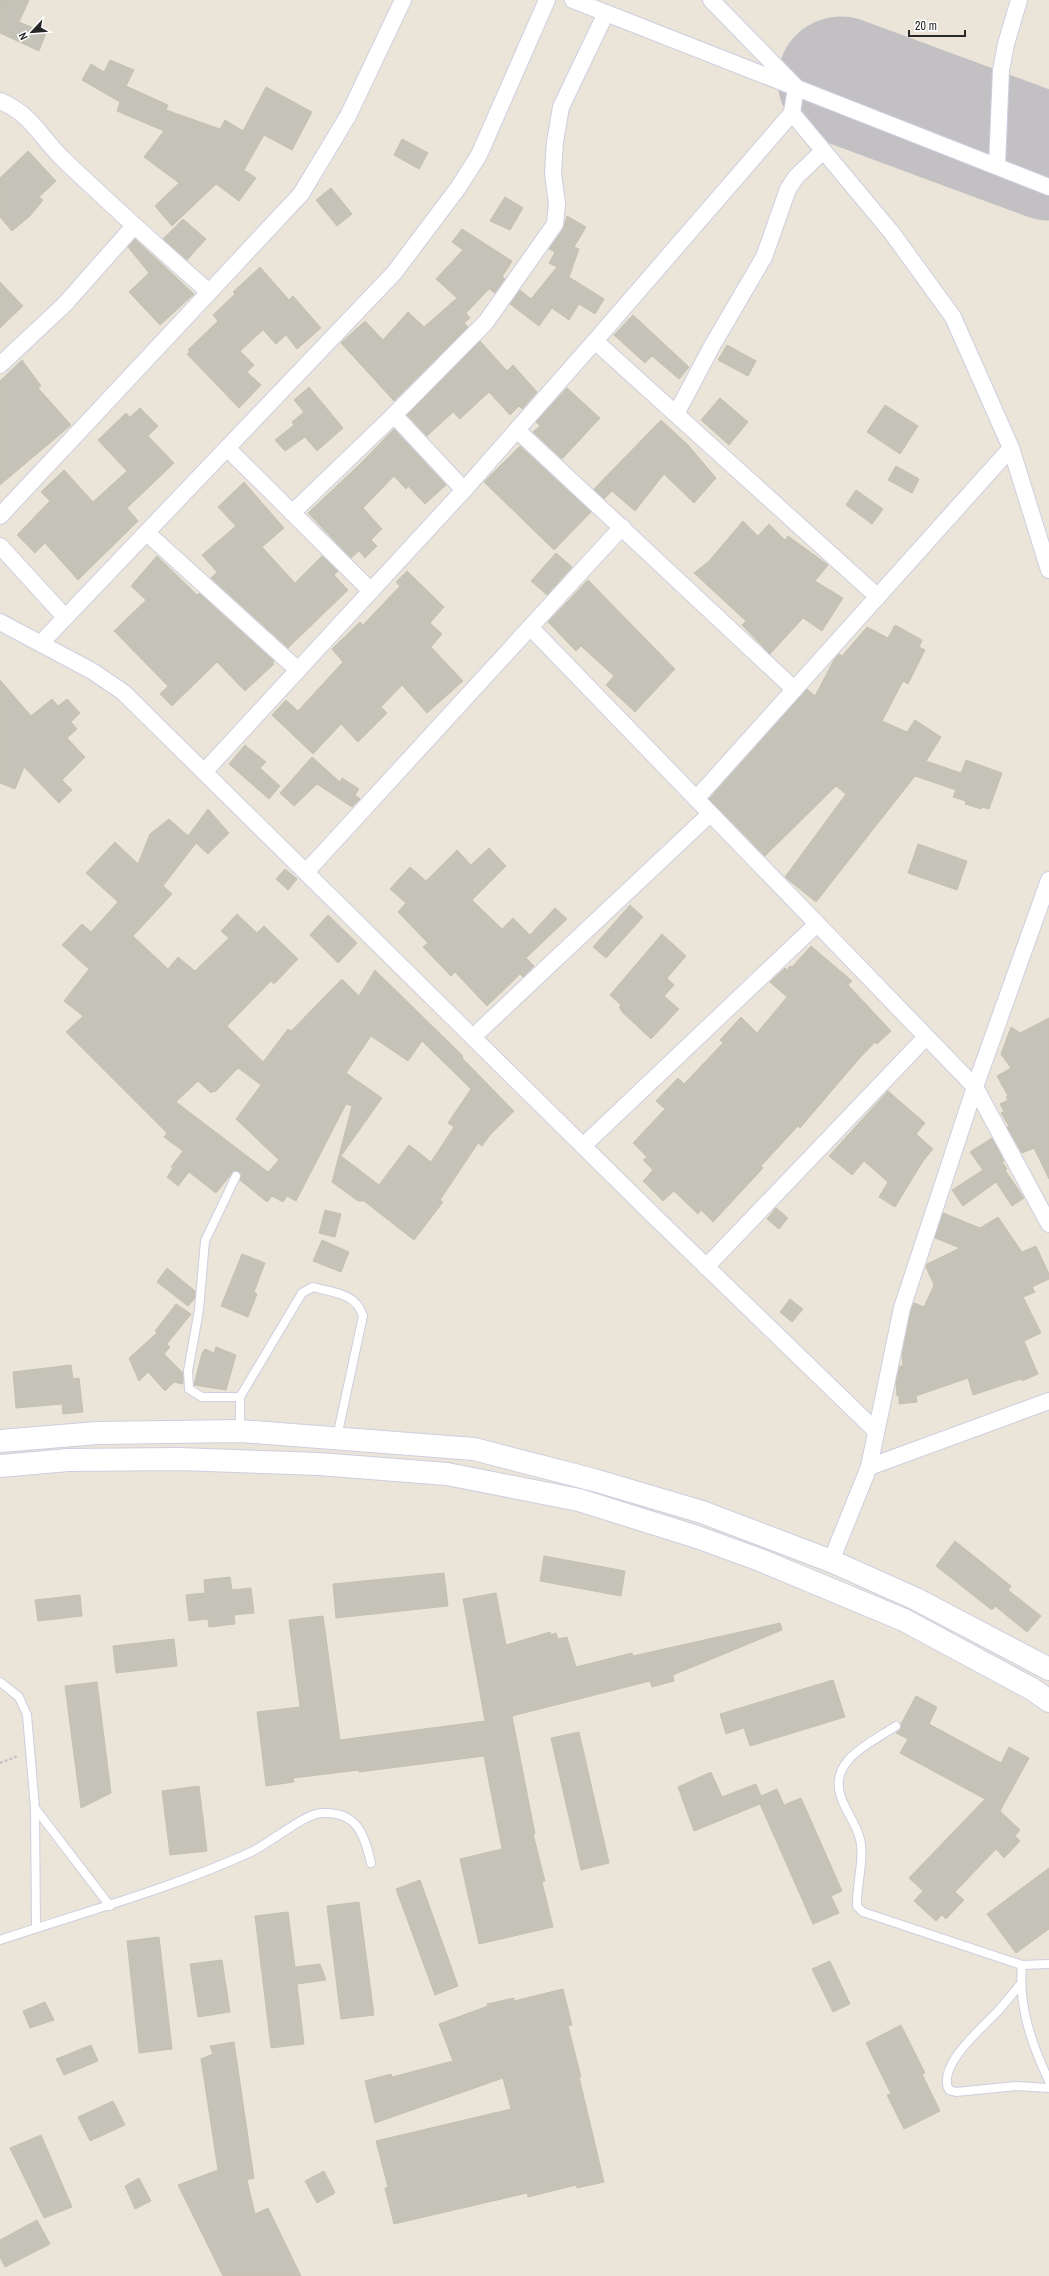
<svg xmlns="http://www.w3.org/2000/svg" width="1049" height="2276" viewBox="0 0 1049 2276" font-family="'Archivo Narrow',sans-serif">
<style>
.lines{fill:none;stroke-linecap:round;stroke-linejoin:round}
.runway{stroke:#c3c0c4;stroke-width:127}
.building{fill:#c5c2b8;stroke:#c4c1b2;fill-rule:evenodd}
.lane-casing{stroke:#cecee0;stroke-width:10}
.street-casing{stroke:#cecee0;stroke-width:18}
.secondary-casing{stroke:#cecee0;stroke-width:24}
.path{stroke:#c7c7c7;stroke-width:2.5;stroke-dasharray:3 2;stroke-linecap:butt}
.lane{stroke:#fff;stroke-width:8}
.street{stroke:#fff;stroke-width:16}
.secondary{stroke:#fff;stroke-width:22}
</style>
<rect width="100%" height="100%" fill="#eae5d8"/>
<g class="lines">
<path class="runway" d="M841 80 1049 157"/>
</g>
<g class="building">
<path d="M0 0H29L19 22 46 33 39 51 0 33Z"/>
<path d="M110 60 134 70 126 86 168 105 166 110 220 129 225 120 243 131 266 87 312 112 292 150 264 135 244 170 256 178 239 201 216 184 172 226 155 206 179 183 144 157 164 131 117 111 120 102 82 80 91 64 104 72Z"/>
<path d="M402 139 428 153 419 169 394 155Z"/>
<path d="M28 151 56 181 39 197 43 200 30 216 12 231 0 217V178Z"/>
<path d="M331 188 352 214 337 226 316 200Z"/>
<path d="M505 197 523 208 510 230 490 221Z"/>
<path d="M567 216 586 227 574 247 579 249 569 277 604 299 595 314 579 304 569 320 552 308 539 326 510 304 520 290 531 299 557 267 549 263 555 252 549 249 563 229Z"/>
<path d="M183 219 206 239 187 260 163 239Z"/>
<path d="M462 229 512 261 502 277 505 279 495 293 489 289 466 313 470 318 464 323 468 327 394 401 341 343 365 321 383 340 408 312 424 327 457 298 436 279 463 250 452 242Z"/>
<path d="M135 239 194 294 160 325 129 292 149 273 128 247Z"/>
<path d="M260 267 289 300 293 296 321 328 297 349 286 335 276 344 263 330 240 351 254 365 247 372 261 385 239 408 187 354 190 351 188 350 218 321 213 315 235 294 233 292Z"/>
<path d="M0 282 23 306 0 328Z"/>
<path d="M633 315 689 367 679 379 652 356 645 363 614 335Z"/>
<path d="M480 341 507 371 513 365 537 392 522 409 519 406 510 415 489 392 460 419 453 412 427 436 407 415Z"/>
<path d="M727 345 756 361 748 376 718 360Z"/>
<path d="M22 360 41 386 38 388 71 425 0 485V381Z"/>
<path d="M309 387 343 428 317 451 305 437 285 451 275 440 294 425 292 422 304 412 294 400Z"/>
<path d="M567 388 600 418 562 459 533 432 540 426 536 422Z"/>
<path d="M720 398 748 422 729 445 701 420Z"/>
<path d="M885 405 918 426 900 454 867 432Z"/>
<path d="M140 408 158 426 148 436 174 463 127 508 138 521 78 580 45 543 35 553 17 535 50 501 41 492 64 470 93 502 127 471 98 440 126 413 130 417Z"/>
<path d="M661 420 688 445 716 478 694 503 664 474 635 511 612 491 604 499 594 489Z"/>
<path d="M394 429 446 485 425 504 408 486 406 489 394 476 363 508 382 529 371 540 377 546 365 558 359 551 351 558 308 513 359 465Z"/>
<path d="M520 446 591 512 554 550 484 482Z"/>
<path d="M896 466 919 479 912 493 888 480Z"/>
<path d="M244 482 284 528 262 547 295 583 322 556 338 571 334 575 348 590 288 648 211 578 217 572 202 555 236 526 218 507Z"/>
<path d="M856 490 883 509 872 524 846 505Z"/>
<path d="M743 521 758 536 769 524 785 540 788 536 828 565 815 581 843 598 822 631 803 618 770 654 742 625 746 621 694 573 709 561Z"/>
<path d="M556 553 572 567 547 595 531 581Z"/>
<path d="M157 556 197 595 199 593 274 661 272 662 274 664 245 691 217 662 172 706 160 694 168 686 114 631 146 600 131 586Z"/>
<path d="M407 571 444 607 430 623 442 634 431 647 463 681 427 713 402 685 381 707 387 713 358 742 341 724 313 754 272 715 286 700 298 711 343 662 332 649 360 622 363 625 400 586 396 582Z"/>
<path d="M588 580 675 669 635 712 606 685 614 676 581 646 576 651 548 622Z"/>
<path d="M895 625 922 640 919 647 925 650 908 684 903 681 882 721 907 732 915 720 941 737 926 761 961 773 966 760 1002 773 989 809 982 807 981 809 965 804 966 801 953 797 956 790 915 776 816 902 785 877 846 794 836 786 765 856 709 799 807 689 815 696 834 660 839 654 842 656 867 627 888 638Z"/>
<path d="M0 680 31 716 52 699 58 706 67 699 80 713 71 722 77 729 67 738 85 757 62 780 72 790 59 803 24 767 15 789 0 783Z"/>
<path d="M245 745 266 762 260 768 280 786 269 799 229 764Z"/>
<path d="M312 757 340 782 342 778 359 789 355 795 360 799 352 807 317 784 294 806 280 793Z"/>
<path d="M208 809 229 833 208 854 196 843 163 886 172 894 133 936 168 969 178 957 195 971 229 938 221 931 237 914 257 933 264 926 298 959 274 984 271 981 227 1026 263 1062 288 1029 291 1031 342 979 359 996 375 970 463 1056 462 1058 514 1111 490 1135 482 1146 478 1143 440 1200 443 1202 414 1240 364 1201H358L332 1182 352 1106 346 1104 296 1201 287 1196 283 1202 272 1196 267 1202 240 1180 241 1173 236 1171 233 1172 216 1193 189 1172 178 1186 167 1177 173 1168 171 1167 183 1151 164 1137 167 1133 66 1032 83 1016 64 1001 89 969 62 945 82 924 91 932 118 902 86 873 115 842 138 864 150 834 169 819 188 836ZM371 1036 408 1061 422 1041 471 1089 448 1123 454 1127 431 1162 409 1145 379 1185 341 1156 382 1098 346 1073ZM238 1068 261 1085 236 1119 279 1160 268 1172 176 1102 198 1081 211 1093 214 1091 215 1092Z"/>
<path d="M918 844 967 861 957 890 908 873Z"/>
<path d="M489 848 506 866 472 900 502 929 513 918 530 935 555 908 567 919 526 958 534 966 523 977 520 974 487 1006 455 972 451 976 423 947 428 943 398 912 406 903 390 889 410 867 426 881 457 850 471 865Z"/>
<path d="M285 869 297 879 288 890 276 879Z"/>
<path d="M630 905 643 917 606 958 593 947Z"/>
<path d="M328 915 357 943 338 963 310 935Z"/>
<path d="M662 934 686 956 667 978 674 985 664 996 679 1009 651 1039 623 1013 619 1007 621 1005 610 995Z"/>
<path d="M811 946 852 981 848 985 891 1031 877 1044 875 1042 857 1061 800 1128 798 1126 761 1166 763 1168 713 1222 701 1210 698 1214 674 1191 663 1201 643 1181 653 1170 643 1160 647 1157 633 1143 665 1109 656 1101 678 1078 684 1084 723 1043 720 1040 741 1017 757 1033 787 997 770 982 785 968 787 970 790 966 792 967Z"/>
<path d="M1049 1018V1179L1034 1148 1022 1153 1007 1127 1009 1126 1001 1113 1004 1111 1000 1104 1008 1100 1006 1097 1008 1096 997 1076 1011 1068 1001 1054 1011 1027 1020 1033Z"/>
<path d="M888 1091 925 1123 916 1134 933 1149 923 1161 895 1207 879 1197 888 1182 864 1161 852 1175 829 1156Z"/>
<path d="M992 1138 1004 1161 1002 1162 1007 1169 1005 1170 1024 1198 1012 1206 996 1182 963 1206 952 1190 983 1170 970 1152Z"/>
<path d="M776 1208 788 1218 779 1229 767 1219Z"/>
<path d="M325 1210 341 1214 335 1237 319 1233Z"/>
<path d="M943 1213 980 1228 998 1217 1022 1252 1036 1246 1049 1274V1279L1032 1287 1035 1292 1023 1297 1041 1333 1024 1341 1038 1374 1022 1381 1021 1379 973 1395 968 1378 916 1396 917 1402 899 1404V1395L897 1396 896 1381 900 1366H903L902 1355 911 1310 914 1303 924 1307 934 1285 926 1267 927 1264 960 1248 935 1238Z"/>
<path d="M322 1240 349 1252 341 1272 313 1261Z"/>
<path d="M242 1254 265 1263 254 1292 257 1294 248 1317 221 1306Z"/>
<path d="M167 1268 195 1291V1298L188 1306 157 1282Z"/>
<path d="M790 1299 803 1309 792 1322 780 1312Z"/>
<path d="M176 1304 191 1314 167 1344 170 1347 164 1354 183 1373V1384L174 1382 165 1391 148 1372 139 1381 129 1358 157 1333 155 1331Z"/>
<path d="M216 1347 236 1355 226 1390 194 1385 202 1353 205 1349 214 1353Z"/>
<path d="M71 1365 73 1379 79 1378 83 1412 63 1414 62 1404 16 1408 13 1372Z"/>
<path d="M955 1541 1011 1586 1008 1590 1041 1616 1027 1632 995 1606 992 1610 936 1566Z"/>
<path d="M544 1556 625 1571 621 1596 540 1581Z"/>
<path d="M444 1573 448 1606 336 1618 333 1584Z"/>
<path d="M230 1577 232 1590 251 1588 254 1613 234 1615 235 1624 209 1627 208 1619 189 1621 186 1595 205 1593 204 1580Z"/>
<path d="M496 1593 506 1645 550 1632 551 1635 556 1633 558 1639 567 1637 576 1667 632 1653 633 1656 780 1623 782 1630 673 1675 674 1681 652 1687 650 1681 512 1716 535 1834H533L545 1881 542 1882 553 1927 479 1944 460 1859 502 1849 484 1756 359 1772V1770L293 1778 294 1782 266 1786 257 1712 300 1707 289 1620 323 1616 340 1740 485 1721 463 1599Z"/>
<path d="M80 1595 82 1616 38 1621 35 1600Z"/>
<path d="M174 1639 177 1666 116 1673 113 1646Z"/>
<path d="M833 1680 845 1717 750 1746 744 1728 726 1734 720 1714Z"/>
<path d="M97 1682 111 1793 81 1808 65 1686Z"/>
<path d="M916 1696 937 1707 929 1724 1001 1763 1009 1747 1029 1758 1000 1811 1020 1830 1015 1836 1020 1841 1004 1858 996 1849 955 1892 964 1900 946 1919 942 1915 936 1921 914 1901 923 1891 909 1878 985 1799 900 1753 908 1739 896 1733 901 1729V1724Z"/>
<path d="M579 1732 609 1863 581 1870 551 1738Z"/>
<path d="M711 1772 722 1797 756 1784 761 1796 777 1789 784 1805 801 1798 842 1891 831 1896 839 1913 813 1924 760 1804 694 1831 678 1787Z"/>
<path d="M199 1786 207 1851 170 1855 162 1791Z"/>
<path d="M1049 1868V1929L1016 1953 987 1914Z"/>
<path d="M420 1880 458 1986 435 1995 396 1889Z"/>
<path d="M359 1902 374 2015 341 2019 327 1906Z"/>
<path d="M288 1912 295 1967 320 1964 326 1980 297 1984 304 2044 271 2048 255 1916Z"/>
<path d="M159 1937 172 2049 139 2053 127 1941Z"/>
<path d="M222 1960 230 2012 198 2017 190 1964Z"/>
<path d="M830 1961 850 2004 833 2012 812 1969Z"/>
<path d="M563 1989 572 2025 568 2026 581 2077H579L604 2182 577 2188 576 2185 528 2197 527 2193 394 2224 385 2188 388 2187 376 2141 511 2109 503 2078 375 2123 365 2081 391 2074 392 2077 453 2061 439 2024 488 2006 487 2004 514 1998V2001Z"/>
<path d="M45 2002 54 2020 30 2028 23 2011Z"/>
<path d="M901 2025 925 2073 922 2074 940 2111 904 2129 887 2095 891 2094 866 2043Z"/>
<path d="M234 2042 254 2178 247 2180 255 2214 268 2208 301 2276H223L178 2185 218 2170 201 2059 213 2054 210 2046Z"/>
<path d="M91 2045 98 2061 64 2075 56 2059Z"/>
<path d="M113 2101 125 2125 90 2141 78 2117Z"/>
<path d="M41 2135 72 2207 44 2218 10 2148Z"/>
<path d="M324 2171 335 2193 317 2203 305 2181Z"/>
<path d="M139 2178 151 2201 135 2209 125 2186Z"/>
<path d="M37 2220 50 2244 5 2267 0 2257V2240Z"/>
</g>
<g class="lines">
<defs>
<g id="lane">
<path d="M236 1176 205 1241 199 1310 188 1371 189 1389 202 1397H240"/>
<path d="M240 1430V1397L302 1293 313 1287C334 1293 356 1293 363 1316L337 1437"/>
<path d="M0 1682 19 1697 27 1715 35 1808 36 1928"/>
<path d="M896 1726C871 1743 828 1760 841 1797 845 1810 855 1822 859 1836 866 1855 856 1885 857 1906L863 1912 1022 1965 1049 1964"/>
<path d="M35 1808 110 1906"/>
<path d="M0 1940C84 1912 170 1889 251 1852 269 1844 305 1813 322 1813 357 1811 364 1834 371 1863"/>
<path d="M1022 1965C1018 2006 1032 2045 1049 2081"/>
<path d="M1020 1985C1013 1993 1006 2002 998 2011 983 2027 936 2066 949 2090L956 2092 1016 2086 1049 2088"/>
</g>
<g id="street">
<path d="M573 0 1049 187"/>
<path d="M711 0 796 87 792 113 892 233 953 317 1011 448 1049 570"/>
<path d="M0 101C31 114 39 135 62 158 110 204 159 248 209 292"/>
<path d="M997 166 1001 70 1006 44 1019 0"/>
<path d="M595 341 878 597"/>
<path d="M0 365 65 304 134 226"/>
<path d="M676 414 712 346 764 257 788 189 796 177 823 151"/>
<path d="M394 415 464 490"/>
<path d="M517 430 794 689"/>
<path d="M228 449 371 591"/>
<path d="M292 513 394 415 486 322 555 224 557 204 553 173 555 142 561 107 606 13"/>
<path d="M0 516 301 194 348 116 403 0"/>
<path d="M147 533 298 670"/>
<path d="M0 546 65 617"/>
<path d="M0 622 92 671 123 692 654 1216 876 1431"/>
<path d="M530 627 975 1087 1049 1224"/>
<path d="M41 643 394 273 458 188 479 155 547 0"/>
<path d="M204 772 464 490 595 341 792 113"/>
<path d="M696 799 1011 448"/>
<path d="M306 872 622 527"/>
<path d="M473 1037 710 814"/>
<path d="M583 1146 817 924"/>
<path d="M706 1267 926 1037"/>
<path d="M869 1467 1049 1401"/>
<path d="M831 1561 869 1467 902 1308 975 1087 1049 880"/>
</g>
<g id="secondary">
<path d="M0 1441 97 1433 240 1431 474 1449 594 1480 702 1512 831 1561 916 1599 1049 1669"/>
<path d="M0 1466 68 1460 179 1459 319 1464 447 1474 579 1500 697 1537 760 1560 904 1620 1032 1689 1049 1701"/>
</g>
</defs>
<use href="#lane" class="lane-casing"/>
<use href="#street" class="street-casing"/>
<use href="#secondary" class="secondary-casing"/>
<path class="path" d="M0 1763 18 1756"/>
<use href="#lane" class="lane"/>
<use href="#street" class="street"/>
<use href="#secondary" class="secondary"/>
</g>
<g transform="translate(32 32) rotate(244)" stroke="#ffffff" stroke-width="3" paint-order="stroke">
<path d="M0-3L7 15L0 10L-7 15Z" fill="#272727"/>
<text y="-6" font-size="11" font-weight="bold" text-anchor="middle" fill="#272727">N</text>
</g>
<path d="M909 30v6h56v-6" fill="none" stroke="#272727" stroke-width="2"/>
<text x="915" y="30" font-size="12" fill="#272727" stroke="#ffffff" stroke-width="3" paint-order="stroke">20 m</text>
</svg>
